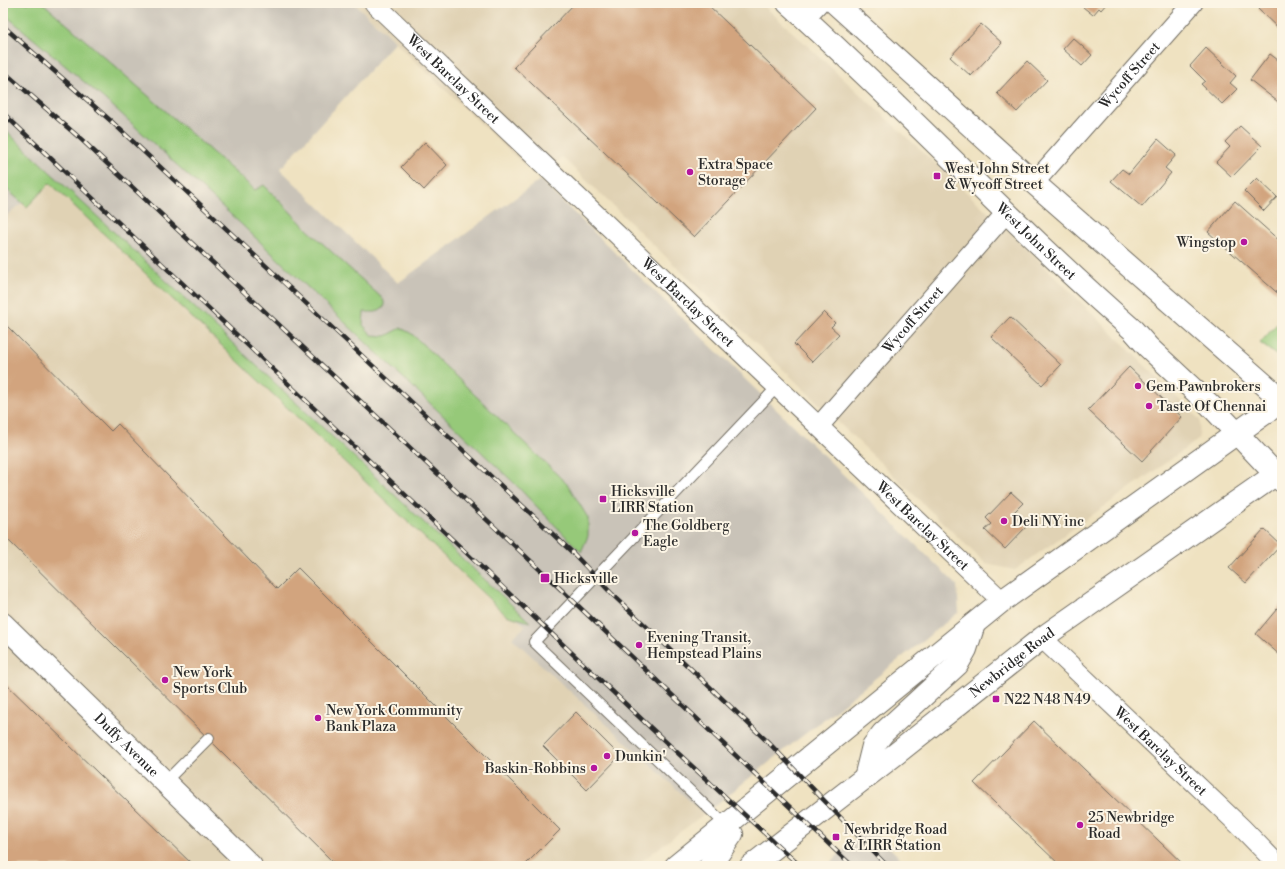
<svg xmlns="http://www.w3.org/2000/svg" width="1285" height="869" viewBox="0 0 1285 869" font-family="'Libre Bodoni',serif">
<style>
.built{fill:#e0d2b4}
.industrial{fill:#c9c3b8}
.green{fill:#96c979;stroke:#607a52}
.building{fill:#d2a47e}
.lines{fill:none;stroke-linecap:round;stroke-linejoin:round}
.lane-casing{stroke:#706b60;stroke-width:12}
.street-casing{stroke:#706b60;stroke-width:21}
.secondary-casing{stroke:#706b60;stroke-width:24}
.primary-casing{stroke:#706b60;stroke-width:24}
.lane{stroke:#fff;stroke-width:10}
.street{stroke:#fff;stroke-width:19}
.secondary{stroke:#fff;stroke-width:22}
.primary{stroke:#fff;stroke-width:22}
.rail-casing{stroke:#2b2b2b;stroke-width:4.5}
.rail{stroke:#fcf5e5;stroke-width:3;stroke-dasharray:9;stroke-linecap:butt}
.poi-dot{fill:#b5179e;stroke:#fcf5e5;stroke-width:1.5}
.labels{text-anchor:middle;stroke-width:4;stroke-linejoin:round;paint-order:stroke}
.street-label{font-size:14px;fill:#2b2b2b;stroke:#fcf5e5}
.poi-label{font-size:14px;fill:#2b2b2b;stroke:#fcf5e5;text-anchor:start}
</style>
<rect width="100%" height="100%" fill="#fcf5e5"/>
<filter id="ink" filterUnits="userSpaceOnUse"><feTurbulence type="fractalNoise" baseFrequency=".025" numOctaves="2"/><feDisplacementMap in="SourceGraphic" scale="8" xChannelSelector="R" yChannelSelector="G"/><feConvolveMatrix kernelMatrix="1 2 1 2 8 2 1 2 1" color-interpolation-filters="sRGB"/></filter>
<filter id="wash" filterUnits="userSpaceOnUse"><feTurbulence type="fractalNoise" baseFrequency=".012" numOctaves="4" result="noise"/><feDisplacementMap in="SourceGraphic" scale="16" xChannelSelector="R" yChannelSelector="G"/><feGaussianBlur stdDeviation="0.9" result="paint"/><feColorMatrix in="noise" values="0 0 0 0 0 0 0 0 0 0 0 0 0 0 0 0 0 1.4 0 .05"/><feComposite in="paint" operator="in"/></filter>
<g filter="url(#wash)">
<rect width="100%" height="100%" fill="#efe2c1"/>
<g class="built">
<path d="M354 3H761L1014 236 1200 420 1199 439 1015 570 986 564 562 157 540 180Z"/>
<path d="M52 177 506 611 526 626 513 638 704 814 635 866H3V219Z"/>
</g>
<g class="industrial">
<path d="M3 3H354L395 42 280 169 398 283 540 180 957 585 959 612 704 814 512 638 526 626 506 611 52 178 3 219Z"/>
<path d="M868 826 908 866H827Z"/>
</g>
<g class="green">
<path d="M3 3H43L255 190 264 185 308 230 383 299 385 306 376 312H364L363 325 372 335 386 336 401 328 412 334 568 485 588 518V536L581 552 513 482 241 224 116 109 3 13Z"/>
<path d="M3 128 530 622 506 615 50 183 27 207 3 186Z"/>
<path d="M1282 318V355H1276L1260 343Z"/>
</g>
<g id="blocks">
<g class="building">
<path d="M575 3H706L816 108 694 237 514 67Z"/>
<path d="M1078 3H1107L1101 10 1099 8 1093 15Z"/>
<path d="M1264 3H1282V32L1258 9Z"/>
<path d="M981 24 1002 43 971 76 950 57Z"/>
<path d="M1073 38 1092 55 1082 66 1063 49Z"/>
<path d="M1206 48 1236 76 1230 83 1237 89 1222 104 1201 84 1205 81 1190 66Z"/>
<path d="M1270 54 1282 63V105L1250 80Z"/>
<path d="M1027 61 1047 80 1017 112 997 93Z"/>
<path d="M1240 126 1262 146 1232 177 1216 162 1230 147 1225 142Z"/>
<path d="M1158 139 1176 155 1165 168 1171 173 1142 207 1111 181 1122 169 1129 174Z"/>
<path d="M425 142 447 165 424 190 401 167Z"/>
<path d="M1257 178 1277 197 1264 211 1244 191Z"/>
<path d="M1235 201 1282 243V297L1208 232Z"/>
<path d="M824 312 835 323 831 327 839 334 812 362 794 344Z"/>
<path d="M1010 317 1061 365 1042 385 991 337Z"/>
<path d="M3 322 111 431 118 424 277 589 298 568 560 830 524 866H337L3 535Z"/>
<path d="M1129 367 1182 417 1142 461 1088 410Z"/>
<path d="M1011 492 1023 503 1012 514 1026 527 1005 549 985 530 992 524 986 518Z"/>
<path d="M1264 529 1281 545 1246 583 1229 568Z"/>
<path d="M1282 603V657L1256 634Z"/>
<path d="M3 681 194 866H3Z"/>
<path d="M576 712 620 756 587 790 543 746Z"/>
<path d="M1034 721 1185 866H1061L974 783Z"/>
</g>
</g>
</g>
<g filter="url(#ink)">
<use href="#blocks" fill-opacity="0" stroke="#706b60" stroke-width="1"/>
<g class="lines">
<defs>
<g id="lane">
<path d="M165 782 209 738"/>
<path d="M727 826 534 642 777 387"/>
</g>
<g id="street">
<path id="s1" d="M374 3 1002 601"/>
<path d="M805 18 819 3"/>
<path id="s2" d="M1034 183 1193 3"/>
<path id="s3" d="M819 426 1006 213"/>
<path id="s4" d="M1042 638 1242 828 1279 866"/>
</g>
<g id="secondary">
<path id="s5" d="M788 3C906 109 1014 226 1133 330L1148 347 1210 405 1282 481"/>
<path d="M835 3 1034 183 1282 400"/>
<path id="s6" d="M3 624 251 866"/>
</g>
<g id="primary">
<path d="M865 778 873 746 883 733 957 665 966 649 974 624"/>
<path d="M676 866 1002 601 1282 401"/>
<path d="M710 866 732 834 727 826"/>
<path id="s7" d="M751 866 897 753 1042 638 1282 470"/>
</g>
</defs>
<use href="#lane" class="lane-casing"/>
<use href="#street" class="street-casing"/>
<use href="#secondary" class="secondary-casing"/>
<use href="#primary" class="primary-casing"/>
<use href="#lane" class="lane"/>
<use href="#street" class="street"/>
<use href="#secondary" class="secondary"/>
<use href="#primary" class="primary"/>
<defs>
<g id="rail">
<path d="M3 26 111 121 573 553 612 594 770 744 887 866"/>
<path d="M3 71 82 140 551 580 852 866"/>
<path d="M3 113 653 730 800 866"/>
</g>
</defs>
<use href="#rail" class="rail-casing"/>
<use href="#rail" class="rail"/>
</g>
</g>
<g class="poi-dot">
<circle cx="690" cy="172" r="4"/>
<rect x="933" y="172" width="8" height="8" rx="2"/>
<circle cx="1244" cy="242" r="4"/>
<circle cx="1138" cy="386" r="4"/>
<circle cx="1149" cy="406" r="4"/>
<rect x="599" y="495" width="8" height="8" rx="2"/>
<circle cx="1004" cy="521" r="4"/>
<circle cx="635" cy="533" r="4"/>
<rect x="540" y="573" width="10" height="10" rx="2"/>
<circle cx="639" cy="645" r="4"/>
<circle cx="165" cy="680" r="4"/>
<rect x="992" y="695" width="8" height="8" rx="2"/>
<circle cx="318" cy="718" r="4"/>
<circle cx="607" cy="756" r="4"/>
<circle cx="594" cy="768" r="4"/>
<circle cx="1080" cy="825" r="4"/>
<rect x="832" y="833" width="8" height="8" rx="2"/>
</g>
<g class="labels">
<g class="street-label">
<text dy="5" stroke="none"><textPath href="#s2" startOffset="144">Wycoff Street</textPath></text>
<text dy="5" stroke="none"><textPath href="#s1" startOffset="110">West Barclay Street</textPath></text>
<text dy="5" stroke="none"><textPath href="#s5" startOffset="344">West John Street</textPath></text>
<text dy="5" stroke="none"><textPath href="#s1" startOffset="434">West Barclay Street</textPath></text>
<text dy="5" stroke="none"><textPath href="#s3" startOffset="142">Wycoff Street</textPath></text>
<text dy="5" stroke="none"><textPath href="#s1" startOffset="758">West Barclay Street</textPath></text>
<text dy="5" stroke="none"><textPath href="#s7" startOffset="331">Newbridge Road</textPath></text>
<text dy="5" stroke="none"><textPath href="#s6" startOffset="173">Duffy Avenue</textPath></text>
<text dy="5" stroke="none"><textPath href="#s4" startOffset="164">West Barclay Street</textPath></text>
</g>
<g class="poi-label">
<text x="698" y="169">Extra Space<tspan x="698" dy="16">Storage</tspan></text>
<text x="945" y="173">West John Street<tspan x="945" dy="16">&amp; Wycoff Street</tspan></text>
<text x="1236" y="247" text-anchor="end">Wingstop</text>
<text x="1146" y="391">Gem Pawnbrokers</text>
<text x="1157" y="411">Taste Of Chennai</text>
<text x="611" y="496">Hicksville<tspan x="611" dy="16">LIRR Station</tspan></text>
<text x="1012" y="526">Deli NY inc</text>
<text x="643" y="530">The Goldberg<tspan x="643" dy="16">Eagle</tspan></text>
<text x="554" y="583">Hicksville</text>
<text x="647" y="642">Evening Transit,<tspan x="647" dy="16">Hempstead Plains</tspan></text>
<text x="173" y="677">New York<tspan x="173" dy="16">Sports Club</tspan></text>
<text x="1004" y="704">N22 N48 N49</text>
<text x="326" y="715">New York Community<tspan x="326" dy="16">Bank Plaza</tspan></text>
<text x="615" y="761">Dunkin'</text>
<text x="586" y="773" text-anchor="end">Baskin-Robbins</text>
<text x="1088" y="822">25 Newbridge<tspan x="1088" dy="16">Road</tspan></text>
<text x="844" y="834">Newbridge Road<tspan x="844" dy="16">&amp; LIRR Station</tspan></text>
</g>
</g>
<rect width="1285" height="869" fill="none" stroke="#fcf5e5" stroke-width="16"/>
</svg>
